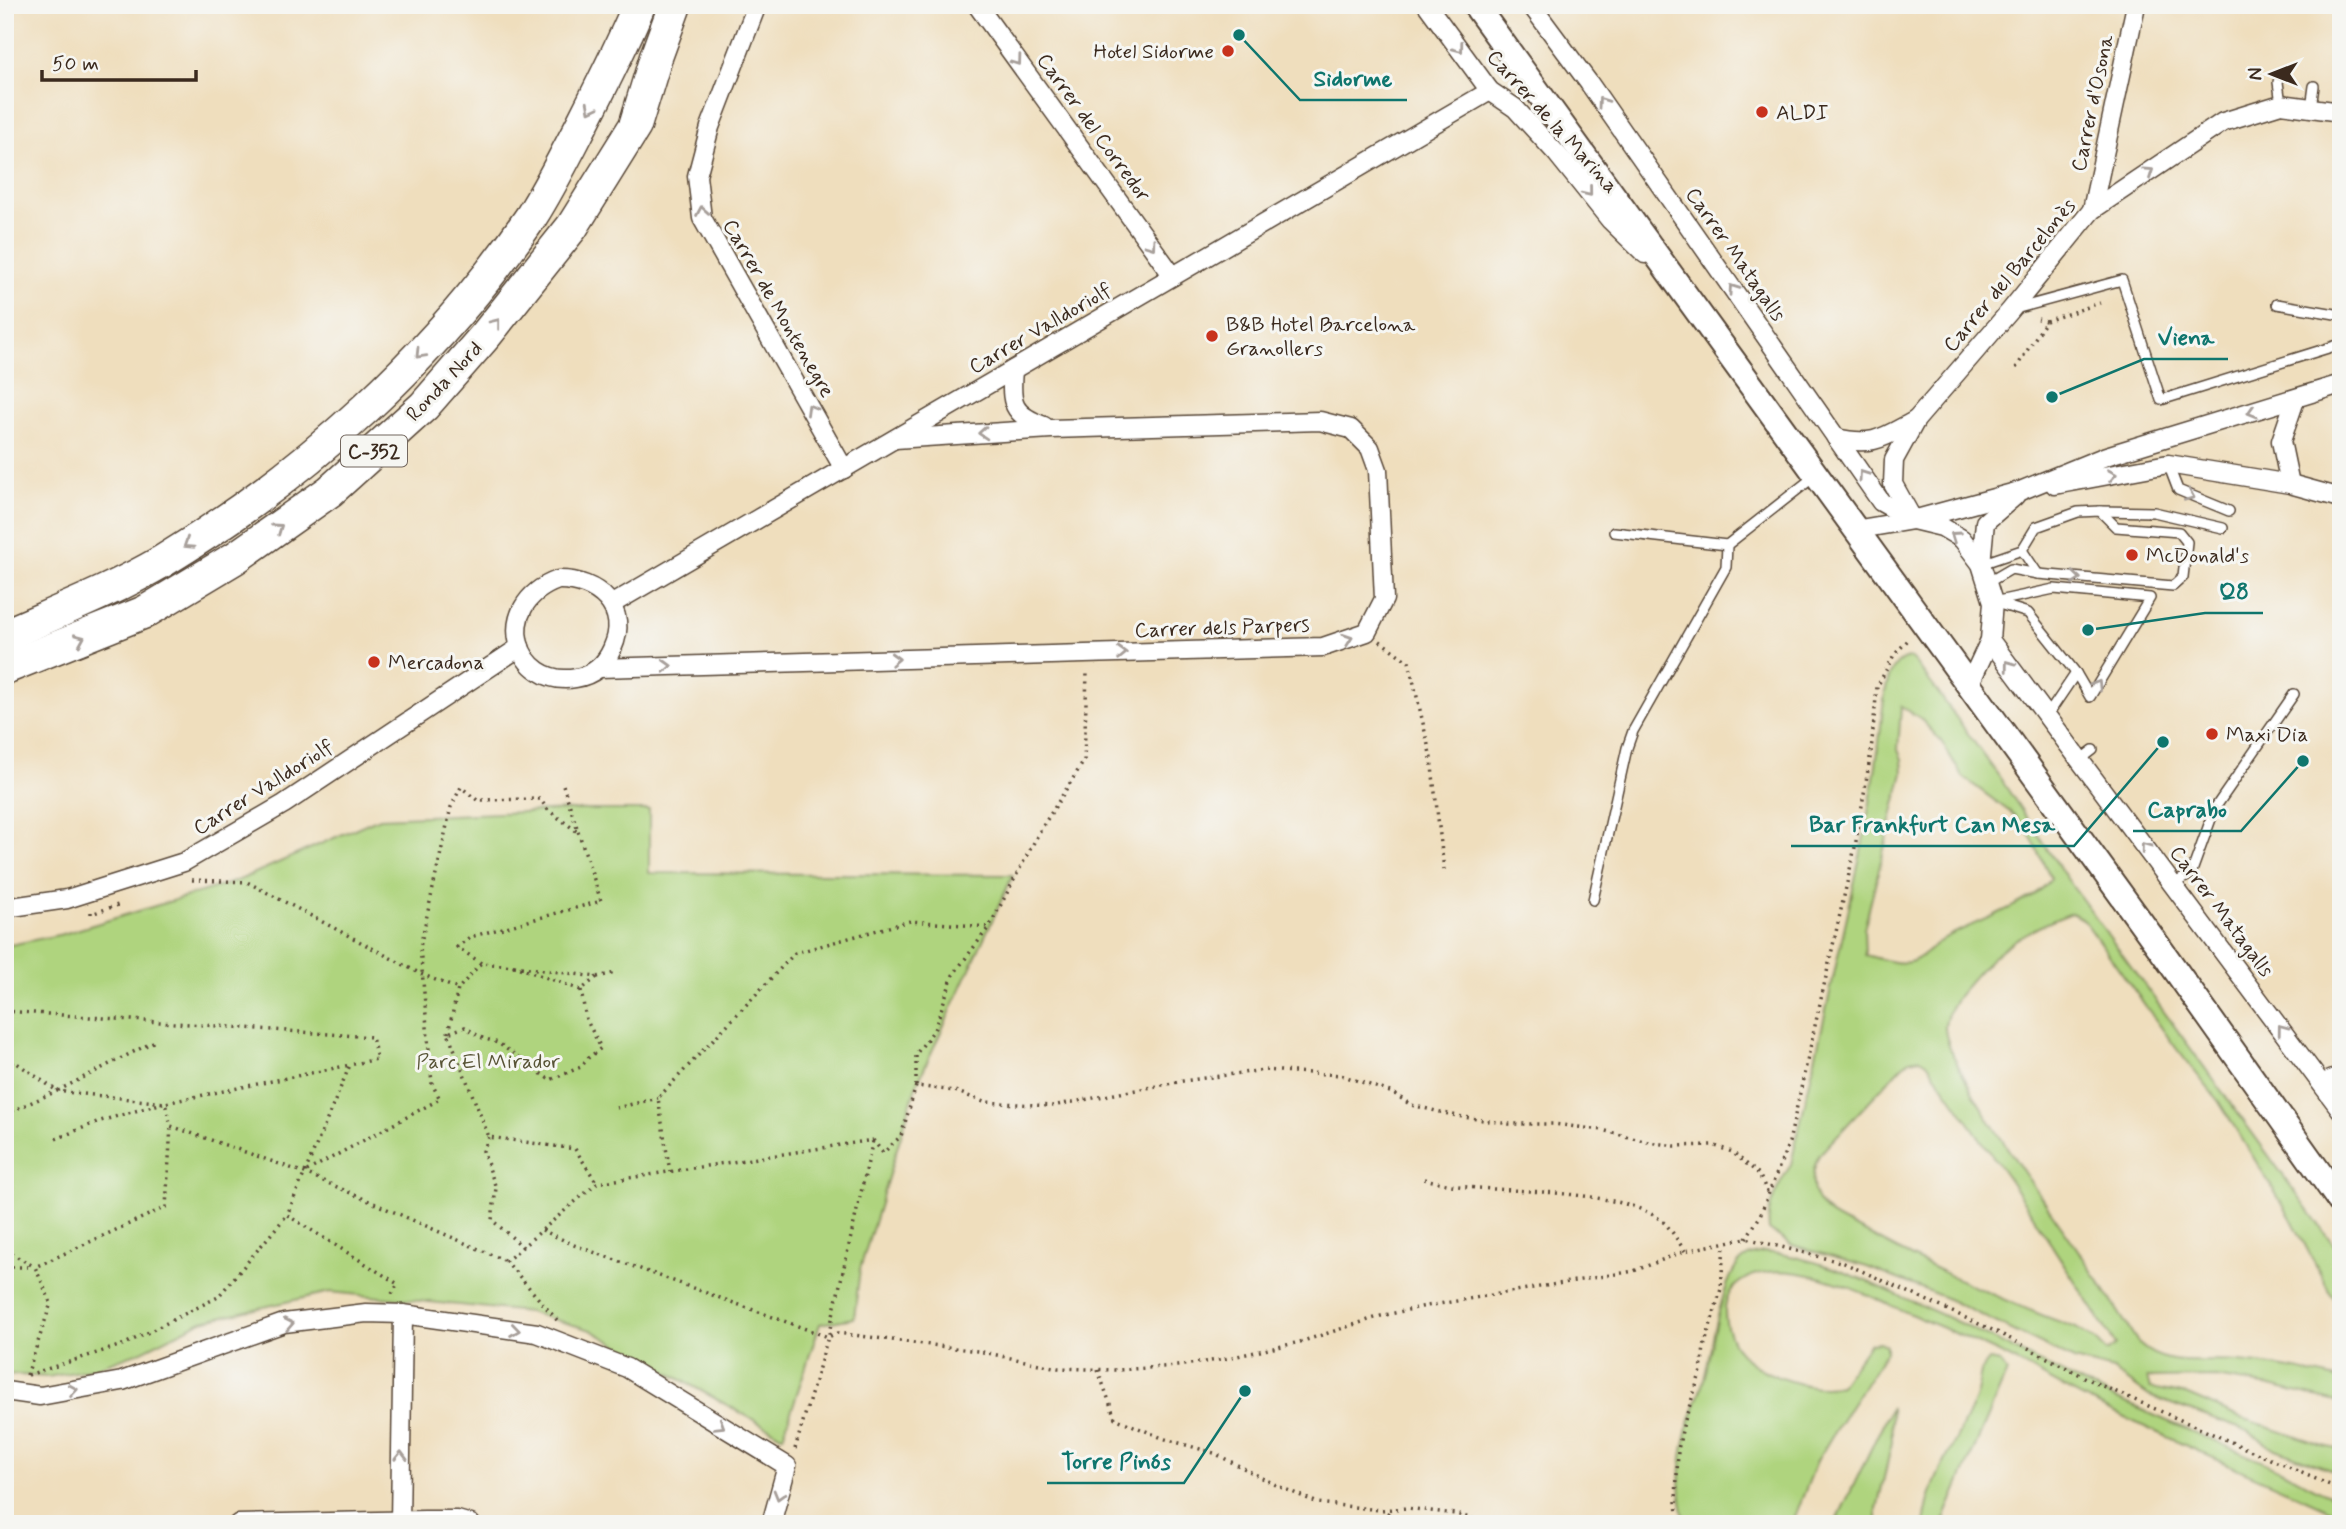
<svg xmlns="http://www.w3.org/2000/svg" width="2346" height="1529" viewBox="0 0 2346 1529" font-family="Mynerve,sans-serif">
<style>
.green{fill:#afd47e;stroke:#757f4e;stroke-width:2;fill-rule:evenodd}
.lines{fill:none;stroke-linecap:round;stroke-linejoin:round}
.lane-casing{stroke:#564536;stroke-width:12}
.street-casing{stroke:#564536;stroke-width:21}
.secondary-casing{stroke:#564536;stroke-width:28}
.highway-casing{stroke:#564536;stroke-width:35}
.path{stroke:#564536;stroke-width:3.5;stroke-dasharray:2 5;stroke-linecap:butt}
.lane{stroke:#fff;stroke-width:9}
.street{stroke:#fff;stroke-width:18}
.secondary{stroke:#fff;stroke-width:24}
.highway{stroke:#fff;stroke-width:32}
.oneway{stroke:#a79f9a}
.poi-dot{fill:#c8321e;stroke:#f6f6f2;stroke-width:2.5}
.labels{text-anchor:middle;stroke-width:6;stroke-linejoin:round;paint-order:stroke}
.shield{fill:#f6f6f2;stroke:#73675e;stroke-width:2}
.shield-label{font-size:19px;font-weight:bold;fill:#3b2a1e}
.poi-label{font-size:21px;fill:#3b2a1e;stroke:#f6f6f2;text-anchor:start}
.street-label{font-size:21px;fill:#3b2a1e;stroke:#f6f6f2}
.park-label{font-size:21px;fill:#585436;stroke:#f6f6f2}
.leader{fill:none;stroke:#0f766e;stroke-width:2.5}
.callout-dot{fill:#0f766e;stroke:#f6f6f2;stroke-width:2.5}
.callout-label{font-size:23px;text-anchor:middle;font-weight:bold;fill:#0f766e;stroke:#f6f6f2;stroke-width:6;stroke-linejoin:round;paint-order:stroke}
</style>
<rect width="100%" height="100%" fill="#f6f6f2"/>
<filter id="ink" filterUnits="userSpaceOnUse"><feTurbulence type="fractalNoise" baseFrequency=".0143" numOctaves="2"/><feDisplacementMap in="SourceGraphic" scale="14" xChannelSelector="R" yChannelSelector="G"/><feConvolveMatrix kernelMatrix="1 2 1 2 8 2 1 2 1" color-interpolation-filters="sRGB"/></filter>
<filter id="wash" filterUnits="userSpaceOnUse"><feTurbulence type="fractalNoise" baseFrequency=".00686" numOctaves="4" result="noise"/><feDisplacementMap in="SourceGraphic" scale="28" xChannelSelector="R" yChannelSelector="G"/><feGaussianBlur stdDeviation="1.57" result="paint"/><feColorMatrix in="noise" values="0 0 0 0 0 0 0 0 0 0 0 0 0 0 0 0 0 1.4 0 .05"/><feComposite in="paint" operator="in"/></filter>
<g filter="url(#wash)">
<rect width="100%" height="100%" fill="#efdebd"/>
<g class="green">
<path d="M1909 658 1914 661 1937 691 1998 775 2068 880 2341 1255V1307L2329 1291 2291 1218 2219 1102 2176 1048 2083 919 2072 913C2050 921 2024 933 2005 947 1986 962 1946 1002 1945 1026 1944 1067 2051 1210 2078 1250 2099 1281 2119 1313 2139 1344 2167 1370 2204 1358 2239 1362 2271 1365 2304 1371 2336 1379L2341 1381V1403L2270 1386 2216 1377 2147 1378 2150 1388 2188 1395 2239 1417 2323 1446 2341 1450V1473L2275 1449 2247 1431 2149 1396 2113 1370 2074 1360 1941 1296 1867 1267 1792 1245 1769 1230C1766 1204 1779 1186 1791 1164 1807 1093 1824 1022 1839 951 1857 874 1874 796 1882 716 1884 699 1886 661 1909 658ZM1901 707 1920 718 1941 741 1963 777 2014 815 2032 839 2051 878C2040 901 1968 924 1943 939 1933 946 1925 956 1913 961 1899 966 1878 958 1865 955L1864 929 1903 773 1902 759 1898 750ZM1919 1058 1927 1063 2011 1182 2116 1345 2107 1352 2096 1341 2076 1328C2007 1303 1931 1268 1866 1233 1854 1226 1834 1220 1824 1209 1809 1193 1811 1173 1819 1155L1902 1066 1910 1060Z"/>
<path d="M572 810H649V873L1013 875 916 1086 860 1269 854 1318 820 1324 783 1436 591 1330 528 1312 330 1292 202 1321 142 1351 95 1368 48 1377 5 1374V946L63 934 237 881 379 818Z"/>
<path d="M1764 1252C1822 1257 1876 1286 1929 1309 1981 1332 2031 1359 2082 1383 2145 1413 2209 1438 2272 1466 2293 1475 2312 1489 2334 1497L2341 1490V1515C2259 1477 2176 1443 2094 1403 2067 1390 2042 1375 2015 1361 1980 1343 1944 1329 1908 1313 1874 1298 1837 1279 1799 1273 1761 1267 1715 1278 1727 1327 1730 1337 1735 1348 1742 1355 1762 1375 1813 1393 1840 1385L1870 1343 1880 1342 1886 1345V1352L1839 1424 1817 1461 1792 1524H1686C1677 1494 1680 1458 1688 1427 1693 1408 1702 1390 1706 1371 1713 1341 1720 1292 1736 1267 1743 1256 1752 1254 1764 1252Z"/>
<path d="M1989 1360 2000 1362 2007 1372 1942 1524H1924C1930 1475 1958 1443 1975 1399 1980 1387 1978 1367 1989 1360Z"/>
<path d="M1891 1407 1892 1442 1877 1509V1524H1835Z"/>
</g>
</g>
<g filter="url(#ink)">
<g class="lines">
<defs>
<g id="lane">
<path d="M2278 82 2281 104"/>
<path d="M2311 108 2314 86"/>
<path d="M2277 304 2341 315"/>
<path d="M2015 309 2122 280 2161 400 2341 344"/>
<path d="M2168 464 2178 490 2229 511"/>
<path d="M2100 511 2154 512 2223 528"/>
<path d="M1614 532 1727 545 1815 476"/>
<path d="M2022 550 2038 574"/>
<path d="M1981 564 2022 550 2036 527 2078 512 2100 511 2116 527 2179 532 2187 542 2183 577 2173 586 2038 574 2011 569 1987 583"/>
<path d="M1993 602 2054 589 2150 598 2090 697 2076 673 2047 716"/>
<path d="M1996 603 2028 613 2076 673"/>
<path d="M2080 760 2093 750"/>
<path d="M2173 884 2191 874 2215 808 2294 694"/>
<path d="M1593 900 1627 748 1633 731 1726 567 1727 545"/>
</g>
<g id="street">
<path d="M757 5 710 127 697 176 702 218 844 469"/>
<path d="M977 5 1173 276"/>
<path d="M1427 5 1490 91 1515 108 1557 154 1610 220 1645 254"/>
<path d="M1531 5 1589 83 1881 502 1913 520 1942 527 1962 539 1981 564 1993 602 1990 640 1969 685"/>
<path d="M2092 210 2136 5"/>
<path d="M1013 370C1010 404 1012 414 1044 426"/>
<path d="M1836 438C1874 447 1884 437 1916 420"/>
<path d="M2290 484 2281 441 2295 400"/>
<path d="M2055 485 2168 464 2290 484 2341 498"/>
<path d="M1912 518 1893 484 1894 460 1916 420 2010 311 2092 210 2223 122 2281 104 2341 112"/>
<path d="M1854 530 1913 520 2020 491 2106 456 2341 384"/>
<path d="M1981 564 1985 522 2015 496"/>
<path d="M558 580C597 579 631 609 612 649 605 665 593 675 576 678 516 689 489 605 558 580Z"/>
<path d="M612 604 1490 91"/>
<path d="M1990 640 2341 1110"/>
<path d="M599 668 1323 647 1367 632 1384 599 1378 470 1370 448 1351 429 1320 421 1051 429 895 439"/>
<path d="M5 908 67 899 184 862 284 804 520 647"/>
<path d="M2323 1083 2341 1076"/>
<path d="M5 1391 40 1396 122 1381 284 1323 366 1313 403 1314 537 1333 627 1368 787 1466 771 1524"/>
<path d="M238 1524 425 1520H457L471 1524"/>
<path d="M400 1524 403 1314"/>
</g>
<path id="secondary" d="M1475 5 2164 954 2341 1203"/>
<g id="highway">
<path d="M5 635C57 612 114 590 163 561 308 473 435 357 531 217 550 187 566 155 582 124 602 85 622 46 639 5"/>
<path d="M5 668 145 612 235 558 330 491 424 406 486 335 572 227 635 126 656 57 675 5"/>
</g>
</defs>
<use href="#lane" class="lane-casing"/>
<use href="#street" class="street-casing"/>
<use href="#secondary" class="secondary-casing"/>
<use href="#highway" class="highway-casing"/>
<g class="path">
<path d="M2046 321 2100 303"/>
<path d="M2016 368 2046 321 2038 319"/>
<path d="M1380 641 1409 662 1431 758 1444 870"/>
<path d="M192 880 247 882 421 974 458 989"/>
<path d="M91 912V914L118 905"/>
<path d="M481 963 457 947 470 937 601 901 563 785"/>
<path d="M514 966 597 977 581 990Z"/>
<path d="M597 977 615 973"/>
<path d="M581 990 586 1019 601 1048 588 1058 581 1067 550 1080 498 1043 480 1037 465 1027 448 1033 489 1137 575 1149 597 1183"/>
<path d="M5 1011 372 1037 377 1059 350 1065"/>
<path d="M448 1033 458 989 481 963 514 966"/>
<path d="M5 1064 14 1061 57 1091 155 1041"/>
<path d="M916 1086V1054L934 1030 953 975 989 927"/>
<path d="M616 1108 658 1098"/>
<path d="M5 1114 57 1091 165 1103"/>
<path d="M489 1137 483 1151 496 1188 492 1220 523 1247"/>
<path d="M56 1139 97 1122 163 1103"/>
<path d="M873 1140 883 1153 901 1136 916 1086 955 1091 984 1102 1052 1106 1183 1081 1264 1070 1341 1075 1393 1093 1411 1105 1457 1116 1509 1124H1554L1602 1130 1648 1142 1675 1146 1713 1145 1732 1152 1759 1174 1768 1194"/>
<path d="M307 1171 440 1099 432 1084 420 947 451 807 461 787 477 800 540 799 548 810 579 833"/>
<path d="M670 1172 658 1098 795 953 910 921 989 927 1041 829 1084 761 1087 673"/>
<path d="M1424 1179C1438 1182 1452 1186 1467 1187 1516 1192 1624 1190 1662 1221 1671 1228 1678 1242 1685 1251"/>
<path d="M542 1230 574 1245 828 1337 873 1140"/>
<path d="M1746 1238 1759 1218 1789 1142 1855 847 1871 752 1877 687 1894 655 1909 639"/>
<path d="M5 1250 35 1267"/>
<path d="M5 1267H33"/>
<path d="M392 1294 398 1284 287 1215 350 1065 165 1103 171 1126 305 1173 506 1261"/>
<path d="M557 1320 506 1261 597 1183 873 1140"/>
<path d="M1098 1370 1115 1418 1162 1438 1214 1453 1278 1486 1318 1503 1380 1510 1407 1508 1455 1514 1493 1524"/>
<path d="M27 1375 51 1303 35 1267 166 1207 171 1126"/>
<path d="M28 1375 125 1344 218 1297 287 1215"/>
<path d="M795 1449 828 1337 837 1333 978 1351 1058 1368 1117 1370 1177 1366 1224 1359 1300 1342 1381 1316 1421 1307 1634 1271 1685 1251 1746 1238 1844 1263 1999 1333 2098 1384 2332 1486 2341 1499"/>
<path d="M1378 1524 1391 1510"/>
<path d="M1678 1524 1676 1502 1678 1450 1683 1426 1701 1371 1704 1347 1721 1289 1724 1244"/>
<path d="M2338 1524 2341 1520"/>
</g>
<use href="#lane" class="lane"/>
<use href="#street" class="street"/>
<use href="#secondary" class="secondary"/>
<use href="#highway" class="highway"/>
</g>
<defs><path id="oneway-chevron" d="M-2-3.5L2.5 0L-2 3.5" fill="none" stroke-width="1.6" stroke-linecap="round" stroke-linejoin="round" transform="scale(1.75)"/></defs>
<g class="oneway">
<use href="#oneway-chevron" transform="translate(1459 48) rotate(53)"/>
<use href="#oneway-chevron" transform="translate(1017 61) rotate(54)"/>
<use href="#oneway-chevron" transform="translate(1602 102) rotate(-125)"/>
<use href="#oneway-chevron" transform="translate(591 108) rotate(117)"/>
<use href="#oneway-chevron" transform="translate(2149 172) rotate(-34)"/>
<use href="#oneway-chevron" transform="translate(1588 192) rotate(51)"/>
<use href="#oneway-chevron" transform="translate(702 211) rotate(-100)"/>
<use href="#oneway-chevron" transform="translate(1151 245) rotate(54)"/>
<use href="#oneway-chevron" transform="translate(1733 289) rotate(-125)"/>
<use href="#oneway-chevron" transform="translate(496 323) rotate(-52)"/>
<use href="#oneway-chevron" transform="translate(420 354) rotate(134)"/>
<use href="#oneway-chevron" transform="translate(811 409) rotate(-120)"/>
<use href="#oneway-chevron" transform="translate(2252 412) rotate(163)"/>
<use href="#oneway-chevron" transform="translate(983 433) rotate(176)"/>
<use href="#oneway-chevron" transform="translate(1863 475) rotate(-125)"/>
<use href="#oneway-chevron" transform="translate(2112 475) rotate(-10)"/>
<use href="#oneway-chevron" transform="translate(2190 496) rotate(23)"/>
<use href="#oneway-chevron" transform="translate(278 528) rotate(-35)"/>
<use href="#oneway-chevron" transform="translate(1955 536) rotate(-145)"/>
<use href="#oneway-chevron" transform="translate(188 544) rotate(147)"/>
<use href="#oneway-chevron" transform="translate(2076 578) rotate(5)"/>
<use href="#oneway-chevron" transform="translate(80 639) rotate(-23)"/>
<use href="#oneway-chevron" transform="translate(1348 639) rotate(-19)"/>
<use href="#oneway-chevron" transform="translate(1122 653) rotate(-2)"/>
<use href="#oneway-chevron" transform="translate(895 659) rotate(-2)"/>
<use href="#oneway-chevron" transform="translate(2009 665) rotate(-127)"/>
<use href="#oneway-chevron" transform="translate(667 666) rotate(-2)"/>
<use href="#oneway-chevron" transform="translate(2097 685) rotate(-59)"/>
<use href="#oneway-chevron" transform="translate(2145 847) rotate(-127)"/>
<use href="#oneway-chevron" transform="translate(2282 1029) rotate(-127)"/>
<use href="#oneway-chevron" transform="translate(289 1324) rotate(-11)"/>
<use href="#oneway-chevron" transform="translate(515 1330) rotate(8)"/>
<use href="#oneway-chevron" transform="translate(73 1390) rotate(-10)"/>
<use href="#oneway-chevron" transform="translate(720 1425) rotate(32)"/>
<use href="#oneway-chevron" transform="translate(401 1456) rotate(-89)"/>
<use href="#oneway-chevron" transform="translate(779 1495) rotate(106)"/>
</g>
</g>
<g class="poi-dot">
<circle cx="1228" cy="51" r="7"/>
<circle cx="1762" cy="112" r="7"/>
<circle cx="1212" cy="336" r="7"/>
<circle cx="2132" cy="555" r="7"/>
<circle cx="374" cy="662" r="7"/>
<circle cx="2212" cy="734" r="7"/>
</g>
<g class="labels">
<rect class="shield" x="341" y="435.5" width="66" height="31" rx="5"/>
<g class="shield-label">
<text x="374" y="458">C-352</text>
</g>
<g class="poi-label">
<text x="1214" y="58" text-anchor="end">Hotel Sidorme</text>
<text x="1776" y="119">ALDI</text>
<text x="1226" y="331">B&amp;B Hotel Barcelona<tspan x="1226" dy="24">Granollers</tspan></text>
<text x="2146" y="562">McDonald's</text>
<text x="388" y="669">Mercadona</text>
<text x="2226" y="741">Maxi Dia</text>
</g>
<g class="street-label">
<text transform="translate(2092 103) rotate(-78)" y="7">Carrer d'Osona</text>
<text transform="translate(1553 121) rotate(48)" y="7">Carrer de la Marina</text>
<text transform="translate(1094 127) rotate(54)" y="7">Carrer del Corredor</text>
<text transform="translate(1736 254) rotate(55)" y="7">Carrer Matagalls</text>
<text transform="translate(2009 275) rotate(-50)" y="7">Carrer del Barcelonès</text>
<text transform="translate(779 308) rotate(60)" y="7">Carrer de Montenegre</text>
<text transform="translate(1040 328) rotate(-30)" y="7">Carrer Valldoriolf</text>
<text transform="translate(444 381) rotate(-47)" y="7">Ronda Nord</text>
<text transform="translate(1222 627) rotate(-2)" y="7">Carrer dels Parpers</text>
<text transform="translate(263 787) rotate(-32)" y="7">Carrer Valldoriolf</text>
<text transform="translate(2222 911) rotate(53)" y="7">Carrer Matagalls</text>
</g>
<g class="park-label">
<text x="488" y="1068">Parc El Mirador</text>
</g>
</g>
<path class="leader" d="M1239 35L1300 100H1407M2052 397L2144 359H2228M2088 630L2205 613H2263M2303 761L2241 831H2133M2163 742L2074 846H1791M1245 1391L1184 1483H1047"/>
<g class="callout-dot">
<circle cx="1239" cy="35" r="7"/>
<circle cx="2052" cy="397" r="7"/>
<circle cx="2088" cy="630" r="7"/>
<circle cx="2303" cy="761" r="7"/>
<circle cx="2163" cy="742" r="7"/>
<circle cx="1245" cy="1391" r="7"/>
</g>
<g class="callout-label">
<text x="1353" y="86">Sidorme</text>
<text x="2186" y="345">Viena</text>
<text x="2234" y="599">Q8</text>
<text x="2187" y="817">Caprabo</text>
<text x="1932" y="832">Bar Frankfurt Can Mesa</text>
<text x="1116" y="1469">Torre Pinós</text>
</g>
<rect width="2346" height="1529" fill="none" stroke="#f6f6f2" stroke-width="28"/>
<g transform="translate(2272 74) rotate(270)" stroke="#f6f6f2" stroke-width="5" paint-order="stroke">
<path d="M0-5L12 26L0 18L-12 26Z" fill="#3b2a1e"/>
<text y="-10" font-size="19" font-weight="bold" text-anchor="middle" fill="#3b2a1e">N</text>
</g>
<path d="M42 70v10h154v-10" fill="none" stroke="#3b2a1e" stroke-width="3.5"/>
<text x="52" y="70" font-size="21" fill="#3b2a1e" stroke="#f6f6f2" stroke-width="5" paint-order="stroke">50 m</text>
</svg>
